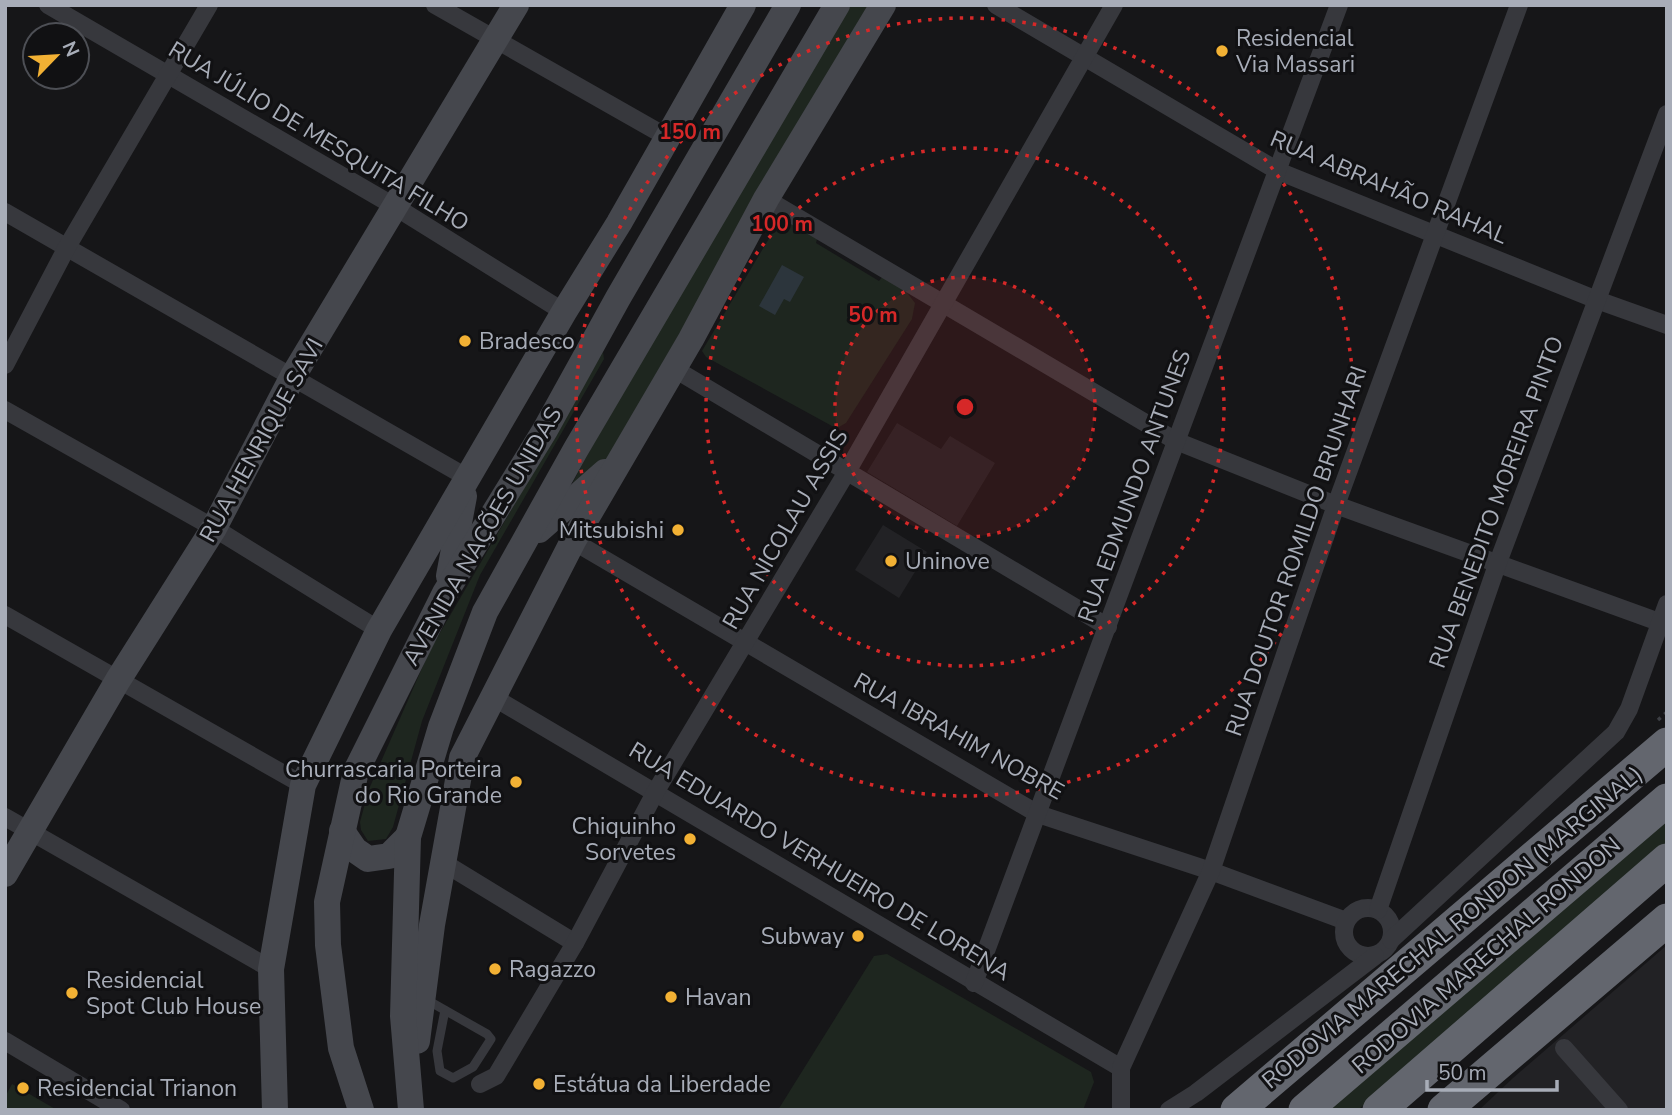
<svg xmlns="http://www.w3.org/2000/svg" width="1672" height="1115" viewBox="0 0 1672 1115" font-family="'Nunito Sans',sans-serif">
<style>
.built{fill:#222225}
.green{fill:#1e261f}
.water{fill:#2c353c}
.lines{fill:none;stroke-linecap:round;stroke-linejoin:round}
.path{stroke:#3d3f44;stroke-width:3.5;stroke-dasharray:3.5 5;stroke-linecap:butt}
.lane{stroke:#37383d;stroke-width:9}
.street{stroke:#37383d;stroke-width:18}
.secondary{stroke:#45474d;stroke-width:26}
.highway{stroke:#63666e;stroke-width:33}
.ring{fill:none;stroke:#d62828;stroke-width:3.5;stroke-dasharray:3.5 7}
.poi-dot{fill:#f2b134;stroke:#111113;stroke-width:2.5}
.labels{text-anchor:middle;stroke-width:6;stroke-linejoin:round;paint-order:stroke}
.poi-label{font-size:23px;fill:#a8adb8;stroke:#111113;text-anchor:start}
.street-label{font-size:23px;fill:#a8adb8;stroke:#111113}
.centre{fill:#d62828;stroke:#111113;stroke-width:3.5}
.ring-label{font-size:21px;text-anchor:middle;font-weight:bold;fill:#d62828;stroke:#111113;stroke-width:6;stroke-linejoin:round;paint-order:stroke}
</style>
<rect width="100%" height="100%" fill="#161618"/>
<g class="built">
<path d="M897 423 941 449 950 436 995 463 957 526 867 472Z"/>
<path d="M883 525 927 552 899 598 855 570Z"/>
<path d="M1667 945V1110H1479L1513 1078Z"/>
</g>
<g class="green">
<path d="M850 5H871L606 460 575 485 573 482 591 448Z"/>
<path d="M780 220H789L817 239 816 243 879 281 883 276 905 290 915 303 912 319 846 423 839 427 832 426 706 357 702 351Z"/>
<path d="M603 352 604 359 480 575 422 721 393 827 386 839 368 841 361 830 360 822 369 789 430 650Z"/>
<path d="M1667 815V845L1358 1110H1322Z"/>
<path d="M887 954 1091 1072 1094 1082 1083 1110H778L874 956Z"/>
<path d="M12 1084 57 1110H5V1097Z"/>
</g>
<path class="water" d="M782 265 804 277 790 302 784 299 775 315 759 306Z"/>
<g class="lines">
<path class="path" d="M1658 720 1667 712"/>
<path class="lane" d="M427 1000 487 1034 491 1039 473 1067 453 1078 440 1071 437 1051 445 1010"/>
<g class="street">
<path d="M48 5 394 206 564 312"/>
<path d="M435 5 667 137"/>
<path d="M996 5 1278 171 1597 300 1667 325"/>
<path d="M766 199 1176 441 1336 505 1659 622"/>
<path d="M5 212 468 478"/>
<path d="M5 365 67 247 209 5"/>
<path d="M673 368 1108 627"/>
<path d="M5 410 214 528 379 630"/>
<path d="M573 541 1038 814 1211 871 1346 921"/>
<path d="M5 615 303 785"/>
<path d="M493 697 1121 1068"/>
<path d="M5 817 271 969"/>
<path d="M444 863 575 943"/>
<circle cx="1368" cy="932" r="24"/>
<path d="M1378 910 1497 565 1667 114"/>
<path d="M1391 940 1616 732 1629 709 1667 604"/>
<path d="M974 983 1339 5"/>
<path d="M5 1041 121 1110"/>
<path d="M1564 1048 1619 1110"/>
<path d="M480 1084 496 1076 575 943 656 791 848 470 1114 5"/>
<path d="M1121 1110V1068L1211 871 1336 505 1519 5"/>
<path d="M1169 1110 1196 1093 1375 956"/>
</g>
<g class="secondary">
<path d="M539 530 605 472"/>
<path d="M449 576 464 496"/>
<path d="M342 831 355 850 368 859 389 856 408 837"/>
<path d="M5 874 118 680 214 528 293 376 516 5"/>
<path d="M417 1041 432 925 462 758 573 541 691 339 766 199 883 5"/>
<path d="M275 1110 271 969 303 785 379 630 564 312 619 223 743 5"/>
<path d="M361 1110 341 1048 328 945 327 902 356 771 445 593 545 430 618 298 788 5"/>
<path d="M411 1110 403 1016 408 837 441 727 485 612 576 449 837 5"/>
</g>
<g class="highway">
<path d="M1237 1110 1667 744"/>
<path d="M1305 1110 1667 800"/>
<path d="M1379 1110 1667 860"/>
<path d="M1444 1110 1667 920"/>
</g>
</g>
<circle cx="965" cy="407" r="130" fill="#d62828" fill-opacity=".12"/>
<g class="ring">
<circle cx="965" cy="407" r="130"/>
<circle cx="965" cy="407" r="259"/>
<circle cx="965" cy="407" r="389"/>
</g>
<g class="poi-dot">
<circle cx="1222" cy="51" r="7"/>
<circle cx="465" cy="341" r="7"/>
<circle cx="678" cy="530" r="7"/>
<circle cx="891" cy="561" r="7"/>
<circle cx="516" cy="782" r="7"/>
<circle cx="690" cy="839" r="7"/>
<circle cx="858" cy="936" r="7"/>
<circle cx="495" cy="969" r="7"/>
<circle cx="72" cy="993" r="7"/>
<circle cx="671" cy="997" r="7"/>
<circle cx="539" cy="1084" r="7"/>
<circle cx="23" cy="1088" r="7"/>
</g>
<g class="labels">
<g class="poi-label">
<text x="1236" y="46">Residencial<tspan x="1236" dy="26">Via Massari</tspan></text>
<text x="479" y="349">Bradesco</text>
<text x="664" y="538" text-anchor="end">Mitsubishi</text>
<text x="905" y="569">Uninove</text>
<text x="502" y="777" text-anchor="end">Churrascaria Porteira<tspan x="502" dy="26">do Rio Grande</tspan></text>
<text x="676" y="834" text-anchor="end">Chiquinho<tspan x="676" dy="26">Sorvetes</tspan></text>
<text x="844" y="944" text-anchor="end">Subway</text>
<text x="509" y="977">Ragazzo</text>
<text x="86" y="988">Residencial<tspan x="86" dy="26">Spot Club House</tspan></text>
<text x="685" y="1005">Havan</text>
<text x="553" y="1092">Estátua da Liberdade</text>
<text x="37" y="1096">Residencial Trianon</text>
</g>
<g class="street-label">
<text transform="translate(319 136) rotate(31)" y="8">RUA JÚLIO DE MESQUITA FILHO</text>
<text transform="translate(1389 187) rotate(23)" y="8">RUA ABRAHÃO RAHAL</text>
<text transform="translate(261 440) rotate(-61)" y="8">RUA HENRIQUE SAVI</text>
<text transform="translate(1134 486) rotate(-70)" y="8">RUA EDMUNDO ANTUNES</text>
<text transform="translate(1496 502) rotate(-70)" y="8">RUA BENEDITO MOREIRA PINTO</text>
<text transform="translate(785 529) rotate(-60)" y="8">RUA NICOLAU ASSIS</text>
<text transform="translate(482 536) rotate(-60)" y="8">AVENIDA NAÇÕES UNIDAS</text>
<text transform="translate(1296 551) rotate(-71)" y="8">RUA DOUTOR ROMILDO BRUNHARI</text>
<text transform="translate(959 736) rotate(29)" y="8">RUA IBRAHIM NOBRE</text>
<text transform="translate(820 861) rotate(31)" y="8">RUA EDUARDO VERHUEIRO DE LORENA</text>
<text transform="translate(1452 927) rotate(-40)" y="8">RODOVIA MARECHAL RONDON (MARGINAL)</text>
<text transform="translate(1486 955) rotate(-41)" y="8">RODOVIA MARECHAL RONDON</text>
</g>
</g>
<circle cx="965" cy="407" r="10" class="centre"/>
<g class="ring-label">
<text x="690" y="139">150 m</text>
<text x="782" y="231">100 m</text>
<text x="873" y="322">50 m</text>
</g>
<rect width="1672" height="1115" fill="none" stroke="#a8adb8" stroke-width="14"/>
<g transform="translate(56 56) rotate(65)"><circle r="33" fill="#111113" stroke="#4d4f55" stroke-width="2"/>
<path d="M0-5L12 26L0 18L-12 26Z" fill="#f2b134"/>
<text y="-10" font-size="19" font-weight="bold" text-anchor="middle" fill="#a8adb8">N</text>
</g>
<path d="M1427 1080v10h130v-10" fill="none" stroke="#a8adb8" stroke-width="3.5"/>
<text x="1438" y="1080" font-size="21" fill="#a8adb8" stroke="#111113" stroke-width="5" paint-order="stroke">50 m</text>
</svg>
